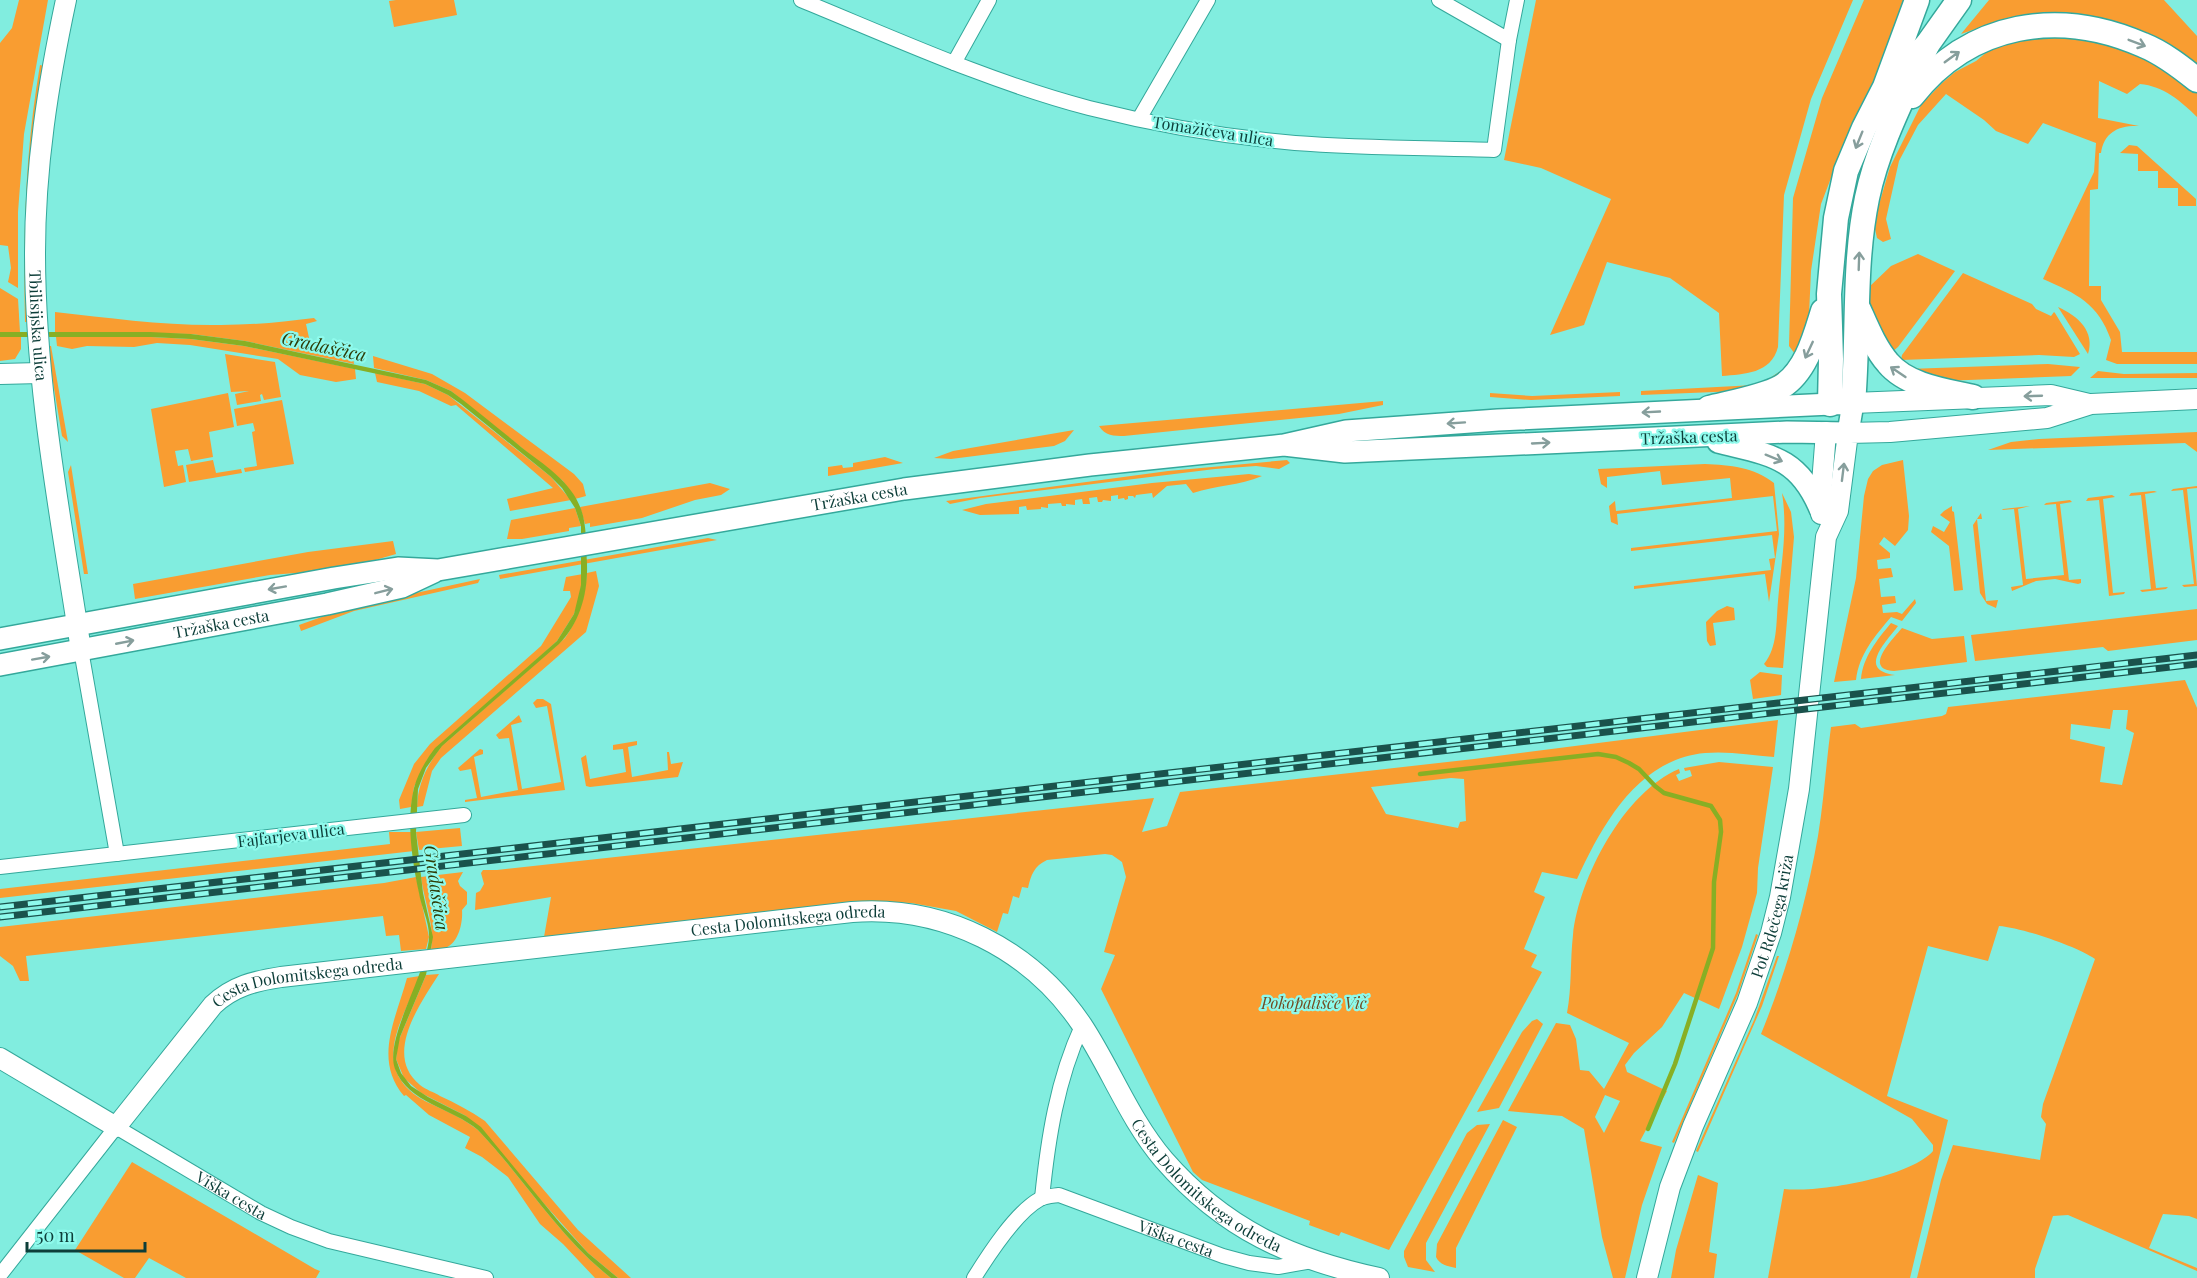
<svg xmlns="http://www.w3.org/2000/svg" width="2197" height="1278" viewBox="0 0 2197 1278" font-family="'Playfair Display',serif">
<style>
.green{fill:#f99d31;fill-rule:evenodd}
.water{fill:#88af24}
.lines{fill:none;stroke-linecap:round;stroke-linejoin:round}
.stream{stroke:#88af24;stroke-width:4.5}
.street-casing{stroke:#34a89b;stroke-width:16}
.secondary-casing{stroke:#34a89b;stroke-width:22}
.primary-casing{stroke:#34a89b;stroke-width:24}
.highway-casing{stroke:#34a89b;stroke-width:27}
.street{stroke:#fff;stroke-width:14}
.secondary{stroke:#fff;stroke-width:20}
.primary{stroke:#fff;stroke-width:21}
.highway{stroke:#fff;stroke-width:24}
.rail-casing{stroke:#1a524c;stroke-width:7}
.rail{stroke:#8efaec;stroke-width:4.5;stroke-dasharray:14;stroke-linecap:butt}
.oneway{stroke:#869e9c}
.labels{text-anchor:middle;stroke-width:4.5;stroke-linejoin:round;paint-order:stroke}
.street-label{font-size:16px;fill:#0d3e39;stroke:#8efaec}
.park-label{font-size:16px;font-style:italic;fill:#724b22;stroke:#8efaec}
.water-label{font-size:18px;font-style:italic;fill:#2e3d08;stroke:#8efaec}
</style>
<rect width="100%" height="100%" fill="#81eddf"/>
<g class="green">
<path d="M19 0H48L24 134 18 212V288L8 282 11 268 8 246 0 245V43L12 28Z"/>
<path d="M396 0H454L457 15 394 27 389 1Z"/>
<path d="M1536 0H1853L1811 99 1784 195 1778 347C1771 374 1744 374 1722 376L1719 313 1670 278 1607 262 1584 325 1550 335 1611 199 1541 168 1504 160Z"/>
<path d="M1864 0H1906L1881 66 1853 121 1821 204 1811 271 1808 337 1798 358 1789 346 1793 198 1822 98Z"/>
<path d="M1989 0H2164L2197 36V71L2033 15 2007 18 1961 34Z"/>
<path d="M2058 33 2123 46 2171 71 2197 92V117C2181 101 2163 86 2140 84L2127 94 2099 81 2098 118 2139 126C2119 125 2104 132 2101 153H2099L2098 189 2090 190 2089 286H2101V300L2120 332 2122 352H2197V364H2117L2106 360 2111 340C2098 303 2077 294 2043 279L2094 172 2096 143 2043 123 2028 144 1996 131 1984 120 1946 94 1918 125 1899 161 1886 219 1891 239 1883 242 1877 238 1875 229 1878 208 1890 167 1921 105 1942 83 1955 72 1976 61 1999 42Z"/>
<path d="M40 65 44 66 28 322H25C23 236 25 151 40 65Z"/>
<path d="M2129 145 2137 146 2196 199V206H2178V188H2158V171H2138V154L2120 153Z"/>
<path d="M1918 254 1955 271 1898 347 1892 352 1866 302 1868 288 1891 266Z"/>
<path d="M1963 273 2032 304 2036 309 2051 316 2054 312 2055 313 2080 354 2074 357 2039 355 1901 360 1902 355Z"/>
<path d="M0 288 18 299 20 332H0Z"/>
<path d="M2058 307C2078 316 2095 331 2088 354Z"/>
<path d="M55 312C110 318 166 326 221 325 253 325 283 322 314 318L317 321 306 324 311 347 352 353 354 364 245 341 191 334 55 332Z"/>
<path d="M0 337H21V349L15 359 0 361Z"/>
<path d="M56 337H151L191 339 244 346 355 369 356 379 336 382 300 375 278 359 190 345 157 343 134 347 87 346 72 349 57 346Z"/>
<path d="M47 346H51L68 442 62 436Z"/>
<path d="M225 354 275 362 281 397 264 400 262 394 260 395 261 401 237 405 235 394 249 391 231 392Z"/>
<path d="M373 356 432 374 465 393 574 474 583 484 586 496 575 499 563 481 451 391 426 380 374 368Z"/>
<path d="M2048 364 2080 367 2071 376 1942 381 1908 369Z"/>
<path d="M2098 371 2124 374 2197 373V378H2090Z"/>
<path d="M1779 372H1784L1780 378 1739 391 1641 395V391L1755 385 1764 382Z"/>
<path d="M375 373 425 384 448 395 550 476 571 500 510 511 507 499 553 488 456 405 451 406 419 391 377 382Z"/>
<path d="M1620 392V396L1531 400 1490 397V393L1532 396Z"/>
<path d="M228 393 234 427 209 432 213 457 191 461 188 449 175 451 178 466 183 465 186 482 164 487 151 409Z"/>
<path d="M282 400 294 464 245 472 244 468 257 466 252 432 255 431 253 423 237 426 234 409Z"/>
<path d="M1383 401V405L1339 414 1124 436C1114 436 1105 436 1099 426Z"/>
<path d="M1074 430 1065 441 1054 446 951 459 934 458 953 451Z"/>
<path d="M2197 432V452L2185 443 1988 450 2011 442 2039 439Z"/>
<path d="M885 457 903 463 828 476V467L842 465 843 468 853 467V463Z"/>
<path d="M213 460 216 473 241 469 242 473 189 482 186 465Z"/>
<path d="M1287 460 1290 463 1279 469 1256 466 1215 469 980 498 950 504 946 501 1168 471Z"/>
<path d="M1903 460 1909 516 1908 530 1895 546 1884 537 1879 544 1890 553V558L1877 560 1878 569 1891 568 1893 577 1879 579 1881 597 1895 596 1896 603 1882 605 1883 613 1897 612 1902 614 1915 599 1916 603 1902 621 1891 617C1875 636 1859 654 1856 680L1834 682 1856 578 1864 496 1868 479 1873 471 1882 465Z"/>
<path d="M1705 464C1730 465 1754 467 1774 483L1779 534 1769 602 1765 574 1634 589V586L1771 570 1769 559 1775 558 1772 535 1631 551V548L1777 531 1773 496 1617 514 1618 525 1611 522 1609 506 1615 501 1616 511 1732 498 1730 478 1662 485 1660 471 1607 477V488L1601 484 1598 469Z"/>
<path d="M71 465 88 574H84L68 472Z"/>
<path d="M1249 474 1262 476C1239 486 1216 485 1193 493L1186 484 1167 486 1153 498 1152 493 1136 495 1135 498 1133 496H1128V499L1125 500 1124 498 1118 499V495L1111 496V501L1103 500 1102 502H1098L1097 497 1089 498 1090 504H1083L1082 499 1075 500V505L1066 504V506H1062L1061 503 1048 504V508L1041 507V509L1027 510 1026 506 1019 507V514L980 515 962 510 986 504 1152 483Z"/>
<path d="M710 483 730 489 721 495 695 500 642 518 590 527V523L585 524 580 507Z"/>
<path d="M2197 486V488L2187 489 2197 586 2184 587 2182 585 2194 584 2183 490 2171 491 2173 489Z"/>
<path d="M2154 491 2157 492 2145 494 2156 588 2168 587 2166 589 2142 592 2140 590 2151 589 2141 495 2129 496 2131 493Z"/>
<path d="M1782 493 1791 512 1794 537 1783 668 1767 667 1764 664C1778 647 1776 622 1778 601 1781 564 1788 530 1782 493Z"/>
<path d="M2112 495 2115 497 2103 499 2113 593 2125 592 2124 594 2109 596 2099 500 2086 501 2088 498Z"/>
<path d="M2070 500 2072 502 2060 504 2069 580 2081 579V583L2078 584 2055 579 2036 581 2012 591 2011 587 2023 585 2014 509 2002 510 2003 509 2030 506 2018 509 2026 579 2064 575 2056 504 2044 505 2046 503Z"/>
<path d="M1952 506V511L1954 512 1963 590 1954 591 1949 546 1931 532 1933 526 1944 532 1950 522 1940 515 1944 511Z"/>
<path d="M575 508 581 526 569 528V531L522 539H507L511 520Z"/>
<path d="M1981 513 1982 519H1977L1986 601 1998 600 1996 608 1987 604 1980 593 1973 525Z"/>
<path d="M708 538 717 540 500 579 499 575Z"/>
<path d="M393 541 396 554 358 565 322 571 270 575 135 599 133 584 308 552Z"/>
<path d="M596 571 599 586 586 632 441 758 432 771 423 806 417 807C418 783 427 765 442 746L565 638C579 618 585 597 587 573Z"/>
<path d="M583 574 579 599 574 614 557 641 427 760 414 787 411 807 400 809 399 800 414 764 430 744 541 646 571 597 570 591H563L566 577Z"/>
<path d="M480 579 478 583 354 611 301 631 299 625 347 608Z"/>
<path d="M1727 606 1734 608 1735 620 1713 623 1716 645 1710 646 1707 641 1706 622 1717 611Z"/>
<path d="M2197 609V640L2108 651 2103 647 1975 661 1971 635Z"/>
<path d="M1891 623 1898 626C1886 642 1857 670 1895 675L1861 679C1863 657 1877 640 1891 623Z"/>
<path d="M1902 628 1932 639 1964 636 1967 662 1894 671C1862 669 1894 638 1902 628Z"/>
<path d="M1760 672 1782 675 1781 695 1753 699 1750 680Z"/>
<path d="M2185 680 2197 708V1219L2189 1216 2163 1214 2149 1248 2197 1268V1271L2068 1215 2053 1216 2035 1269V1278H1917L1941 1180 1953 1145 2040 1160 2046 1124 2041 1117 2043 1104 2095 959C2076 946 2023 928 1999 926L1988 961 1928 946 1887 1096 1948 1120 1910 1278H1768L1784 1189C1818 1193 1911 1177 1933 1151V1145L1912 1119 1761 1034C1787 970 1806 904 1818 836 1824 800 1826 763 1831 727L1855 724 1861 728 1942 716 1946 714 1948 707ZM2113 710H2128L2126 729 2134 733 2122 785 2100 782 2105 747 2070 739 2071 724 2110 729Z"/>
<path d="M537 699H543L551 704 565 790 465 802V800L477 798 471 769 460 771 458 768 480 749 483 750V754L474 757 481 797 518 790 509 738 499 739 496 735 519 715 522 722 511 725 522 789 561 782 547 706 536 708 533 703Z"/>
<path d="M1778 720 1774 757C1751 755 1728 751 1705 753 1638 759 1602 825 1577 879L1542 872 1534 892 1545 897 1524 949 1537 955 1531 967 1542 972 1389 1250 1341 1232 1339 1236 1309 1225 1310 1221 1202 1180 1193 1172 1101 989 1115 955 1104 952 1126 877 1122 862 1112 855 1105 854 1047 860C1034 866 1031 875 1028 888L1022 887 1019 898 1013 896 1008 914 1003 913 997 932 956 911 911 903 861 901 544 937 551 897 475 910 476 893 480 891 484 884 481 873 483 870H497L1154 798 1142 832 1167 826 1180 792 1474 759ZM1451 778 1464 779 1466 821 1460 822 1458 828 1386 814 1371 787Z"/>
<path d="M637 741V745L628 747 632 777 668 770 667 752H669L671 764 683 762 678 777 590 787 586 786 581 758 586 755 590 779 626 772 623 749 613 750V745Z"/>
<path d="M1719 762 1773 767 1758 868 1757 893 1742 947 1719 1009 1684 993 1662 1027 1634 1053 1625 1065 1627 1072 1667 1091 1640 1141 1662 1147 1642 1205 1625 1278H1613L1602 1237 1584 1129 1562 1116 1508 1111 1556 1023 1570 1025 1576 1039 1580 1070 1589 1071 1604 1089 1629 1043 1567 1013C1572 987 1570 961 1573 935 1579 878 1624 792 1679 769L1680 773 1676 775 1679 781 1692 776 1690 770 1685 771 1684 768ZM1605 1095 1620 1101 1604 1133 1595 1117Z"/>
<path d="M460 828 462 846 419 850 416 832Z"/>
<path d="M389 832H411L414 851 0 898V889L390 844Z"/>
<path d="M463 872 458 881 460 886 467 892V904L462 910C463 922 459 943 445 948 441 949 435 949 431 949 435 925 424 901 421 877Z"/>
<path d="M416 877 429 937 426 949 401 951 399 935 386 936 383 916 26 956 29 981H20L13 966 0 956V927L384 883Z"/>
<path d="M1756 934 1758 935 1738 994 1674 1143 1672 1142 1736 993Z"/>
<path d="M1777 956H1779L1762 1006 1698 1152 1696 1151 1754 1020Z"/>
<path d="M439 974C420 1004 383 1055 420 1085 426 1090 434 1092 440 1096 456 1103 470 1111 485 1121L578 1230 631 1278H618L588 1253 466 1116 421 1093 404 1078 396 1059 398 1042 426 975Z"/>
<path d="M420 976C402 1021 368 1069 425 1101 443 1110 462 1117 478 1130 524 1178 558 1236 611 1278H595L563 1244 540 1224 508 1177 482 1157 465 1148 470 1137 429 1115 406 1095 404 1096C373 1059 396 1019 407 978Z"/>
<path d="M1537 1019 1543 1024 1499 1108 1477 1112 1522 1032 1532 1021Z"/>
<path d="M1503 1120 1517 1127 1456 1248V1268C1447 1266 1440 1265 1436 1257L1437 1244Z"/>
<path d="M1490 1124 1426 1243V1260L1435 1272 1408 1267 1404 1257V1251L1467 1133 1477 1125Z"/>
<path d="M132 1162 315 1269 320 1271 316 1278H186L149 1258 135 1278H124L75 1250Z"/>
<path d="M1698 1175 1718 1183 1709 1252 1717 1254 1714 1278H1671L1676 1250Z"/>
</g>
<path class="water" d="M0 332H150L191 334 245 341 426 380 451 391 463 400C483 416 502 431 521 447 543 464 571 481 581 509 587 526 586 546 587 564 588 593 580 623 559 644L442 746 426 768 418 789 416 832 423 893 433 937 426 975 400 1037 396 1059 401 1073 411 1086 428 1097 466 1116 481 1127 560 1223 588 1253 618 1278H611C558 1236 524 1178 478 1130 452 1108 408 1103 395 1069 384 1039 426 975 429 938 430 923 421 907 419 893 412 861 406 820 414 788 418 773 426 760 435 748L557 641 574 614 581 585V526L575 508 562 488 550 476 461 404 448 395 425 384 244 346 191 339 151 337H0Z"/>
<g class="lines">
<path class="stream" d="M1420 774 1598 754 1616 757 1629 763 1639 769 1655 786 1664 793 1711 806 1720 820 1721 832 1714 882 1713 948 1675 1064 1648 1129"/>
<defs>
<g id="street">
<path d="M801 0C896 39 990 82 1089 108 1156 125 1226 137 1295 143 1361 148 1428 148 1494 150L1509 40 1517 0"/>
<path d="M1439 0 1509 40"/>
<path d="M954 63 989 0"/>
<path d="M1139 119 1208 0"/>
<path d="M81 650 117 854"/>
<path d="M0 867 464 815"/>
<path d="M1042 1198C1048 1139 1057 1080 1082 1026"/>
<path id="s1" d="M0 1275 116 1127 261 1213 291 1227 329 1241 486 1278"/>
<path id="s2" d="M974 1278C989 1254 1016 1212 1040 1199 1046 1196 1052 1196 1059 1195L1223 1256 1249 1263 1278 1267 1312 1261"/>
</g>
<g id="secondary">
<path id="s3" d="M66 0C48 84 35 167 35 253 35 386 61 519 81 650"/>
<path d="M0 374 40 373"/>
<path d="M1853 403 2051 395 2089 404"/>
<path d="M1821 514 1820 509 1826 432"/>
<path id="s4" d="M0 1058 116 1127 213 1005C233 986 255 981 281 977L852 912C944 905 1031 949 1082 1025 1111 1069 1129 1119 1164 1160 1224 1229 1291 1259 1379 1278"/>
<path id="s5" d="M1647 1278 1670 1187 1693 1126 1747 1003 1771 933 1780 897 1799 789 1826 537 1838 511 1848 433 1890 432 2047 418 2091 404 2197 399"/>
</g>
<g id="primary">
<path d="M1718 442C1769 455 1798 456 1820 509"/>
<path id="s6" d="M0 639 334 578 398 568 438 570 904 489 1090 465 1284 445 1346 431 1498 420 1853 403 1848 433 1787 432 1345 452 1284 445"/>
<path id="s7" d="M0 665 327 604 402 587 434 572"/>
</g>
<g id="highway">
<path d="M1916 56 1927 45 1959 0"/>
<path d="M1912 96C1970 22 2059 8 2143 45 2163 53 2181 67 2197 80"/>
<path d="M1859 310C1867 328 1875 348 1888 363 1907 386 1946 391 1973 397"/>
<path d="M1853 403C1859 335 1853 266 1867 198 1878 145 1905 94 1927 45"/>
<path d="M1830 404 1831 359 1829 294 1836 218 1846 171 1864 128 1885 87 1917 0"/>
<path d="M1709 408C1729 403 1763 397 1781 387 1806 372 1815 337 1823 311"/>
</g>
</defs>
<use href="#street" class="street-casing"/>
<use href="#secondary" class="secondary-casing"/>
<use href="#primary" class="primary-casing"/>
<use href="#highway" class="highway-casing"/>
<use href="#street" class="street"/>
<use href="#secondary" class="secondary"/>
<use href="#primary" class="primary"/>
<use href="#highway" class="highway"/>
<defs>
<g id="rail">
<path d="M0 907 2197 655"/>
<path d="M0 917 2197 664"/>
</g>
</defs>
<use href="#rail" class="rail-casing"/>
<use href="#rail" class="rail"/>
</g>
<defs><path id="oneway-shaft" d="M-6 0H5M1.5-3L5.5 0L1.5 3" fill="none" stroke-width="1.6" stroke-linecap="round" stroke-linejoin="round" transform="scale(1.5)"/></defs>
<g class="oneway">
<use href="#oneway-shaft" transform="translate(2137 43) rotate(21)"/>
<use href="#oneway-shaft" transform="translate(1952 57) rotate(-36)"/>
<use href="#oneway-shaft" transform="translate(1859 140) rotate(112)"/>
<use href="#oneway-shaft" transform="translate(1859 261) rotate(-88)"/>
<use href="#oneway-shaft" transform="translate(1809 350) rotate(115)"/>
<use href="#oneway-shaft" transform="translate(1898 372) rotate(-146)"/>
<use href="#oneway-shaft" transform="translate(2033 396) rotate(178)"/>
<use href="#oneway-shaft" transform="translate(1651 412) rotate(177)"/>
<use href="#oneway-shaft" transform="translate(1456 423) rotate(176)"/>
<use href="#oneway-shaft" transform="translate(1541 443) rotate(-3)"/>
<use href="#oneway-shaft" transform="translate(1774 458) rotate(22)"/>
<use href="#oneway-shaft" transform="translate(1843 472) rotate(-83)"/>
<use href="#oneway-shaft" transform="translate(277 588) rotate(170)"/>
<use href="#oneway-shaft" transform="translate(384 591) rotate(-14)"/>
<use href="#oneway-shaft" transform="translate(125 642) rotate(-11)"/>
<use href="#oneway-shaft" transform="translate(41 658) rotate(-10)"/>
</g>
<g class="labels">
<g class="street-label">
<text transform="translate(1213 131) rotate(9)" y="6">Tomažičeva ulica</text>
<text dy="6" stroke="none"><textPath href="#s3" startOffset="328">Tbilisijska ulica</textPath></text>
<text transform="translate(1689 437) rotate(-2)" y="6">Tržaška cesta</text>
<text dy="6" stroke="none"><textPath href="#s6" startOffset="872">Tržaška cesta</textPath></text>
<text dy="6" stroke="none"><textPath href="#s7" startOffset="225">Tržaška cesta</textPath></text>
<text transform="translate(291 835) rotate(-7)" y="6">Fajfarjeva ulica</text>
<text dy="6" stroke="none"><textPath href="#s5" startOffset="384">Pot Rdečega križa</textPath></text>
<text dy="6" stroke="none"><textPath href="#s4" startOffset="876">Cesta Dolomitskega odreda</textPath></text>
<text dy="6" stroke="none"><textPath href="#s4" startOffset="390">Cesta Dolomitskega odreda</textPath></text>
<text dy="6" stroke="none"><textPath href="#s4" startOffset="1416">Cesta Dolomitskega odreda</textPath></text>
<text dy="6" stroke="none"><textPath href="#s1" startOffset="322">Viška cesta</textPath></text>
<text dy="6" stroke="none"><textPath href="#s2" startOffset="248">Viška cesta</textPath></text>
</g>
<g class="park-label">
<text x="1314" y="1009">Pokopališče Vič</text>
</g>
<g class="water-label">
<text transform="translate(324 347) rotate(12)" y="6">Gradaščica</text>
<text transform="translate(436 888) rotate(82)" y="6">Gradaščica</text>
</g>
</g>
<path d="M27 1242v9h118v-9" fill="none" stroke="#0d3e39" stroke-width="3"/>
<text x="36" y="1242" font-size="18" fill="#0d3e39" stroke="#8efaec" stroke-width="4.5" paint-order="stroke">50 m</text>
</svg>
